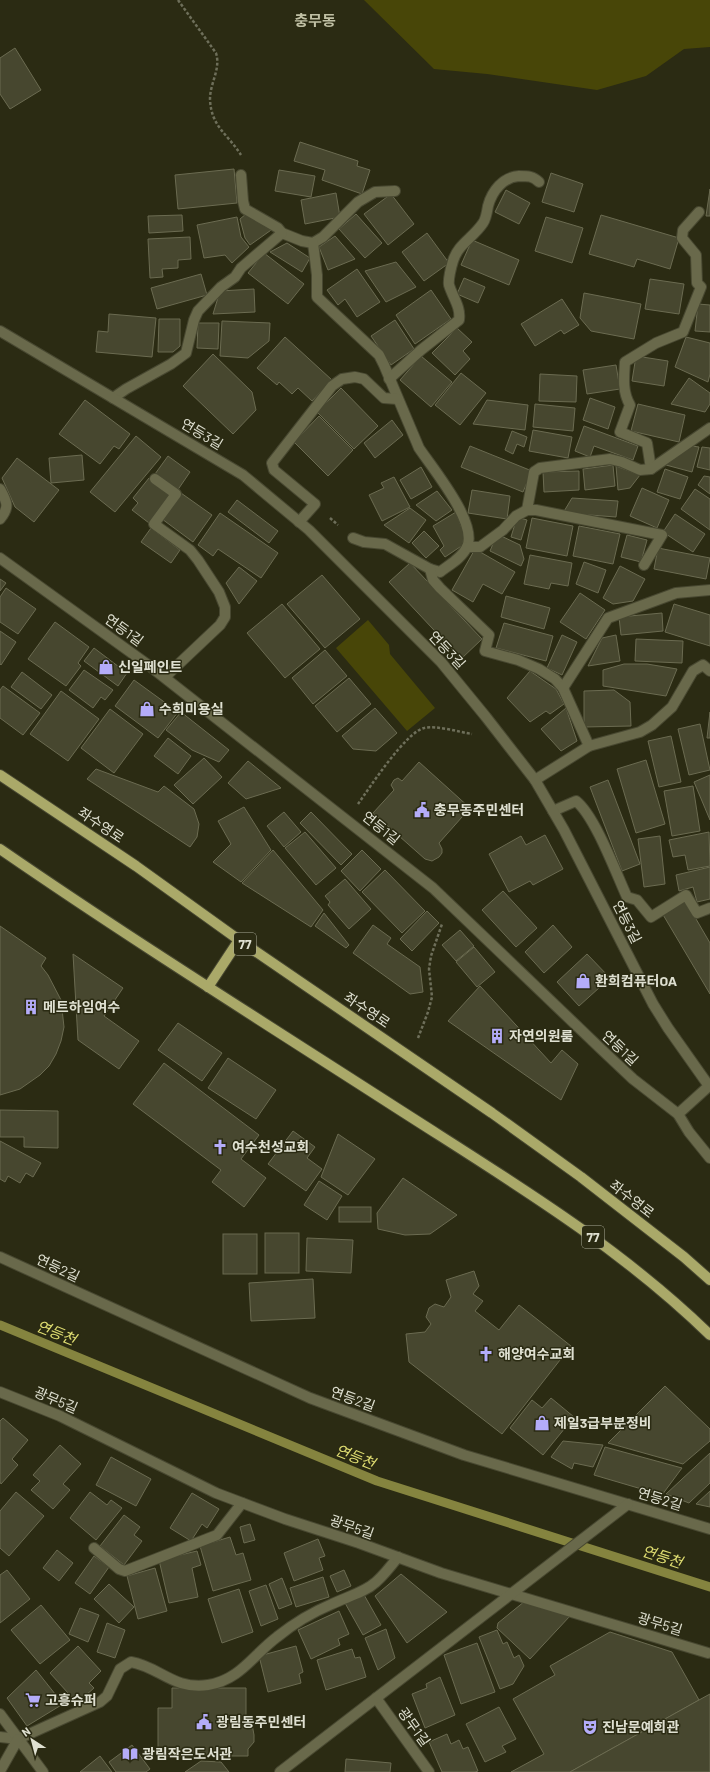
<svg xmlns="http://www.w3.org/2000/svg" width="710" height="1772" viewBox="0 0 710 1772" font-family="Barlow,'Noto Sans KR',sans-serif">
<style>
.green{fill:#484608}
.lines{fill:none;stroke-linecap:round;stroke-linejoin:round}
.stream{stroke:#85843f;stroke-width:9}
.building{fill:#47472f;stroke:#6b6b51}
.service-casing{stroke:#484831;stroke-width:12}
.minor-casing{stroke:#484831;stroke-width:12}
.primary-casing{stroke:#484831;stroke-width:12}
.path{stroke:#6e6f5a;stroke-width:2.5;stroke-dasharray:3 2;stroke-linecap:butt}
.service{stroke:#69694b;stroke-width:10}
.minor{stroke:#69694b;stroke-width:10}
.primary{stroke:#aaa969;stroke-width:10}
.labels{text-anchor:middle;stroke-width:3;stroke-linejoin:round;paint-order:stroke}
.shield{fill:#2b2b13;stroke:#a9aa98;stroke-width:1}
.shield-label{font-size:13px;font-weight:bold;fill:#dfe0d1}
.street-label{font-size:14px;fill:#dfe0d1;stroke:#2b2b13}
.poi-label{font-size:14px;font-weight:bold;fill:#dfe0d1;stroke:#2b2b13;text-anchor:start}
.neighbourhood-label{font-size:15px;font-weight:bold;fill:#c0c0a4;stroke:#2b2b13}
.water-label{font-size:15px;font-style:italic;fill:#e0de72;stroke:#2b2b13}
</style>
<rect width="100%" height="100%" fill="#2b2b13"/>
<g class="green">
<path d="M364 0H710V47L684 49 646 76 597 90 487 74 434 69Z"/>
<path d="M368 620 389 645 390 654 435 708 407 731 336 648Z"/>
</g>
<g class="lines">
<path class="stream" d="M0 1325 377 1481 710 1587"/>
</g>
<g class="building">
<path d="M15 48 41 90 10 109 0 94V58Z"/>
<path d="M300 142 358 161 357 166 370 170 362 194 322 180 325 170 294 161Z"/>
<path d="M234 169 237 203 178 209 175 175Z"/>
<path d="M279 170 315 176 311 197 275 191Z"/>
<path d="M551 173 583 184 574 212 542 202Z"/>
<path d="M710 189V216H706Z"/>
<path d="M506 190 530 203 519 224 495 212Z"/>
<path d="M336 193 340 217 305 224 301 200Z"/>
<path d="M391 194 414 224 388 245 364 214Z"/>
<path d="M246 214 274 228 250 245 245 238 240 219Z"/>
<path d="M356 214 382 243 365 258 339 229Z"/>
<path d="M182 215 183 231 149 233 148 216Z"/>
<path d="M601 215 679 238 670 269 637 259 634 267 589 254Z"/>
<path d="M237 217 241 237 249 247 232 263 225 255 204 258 197 225Z"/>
<path d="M546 217 583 228 572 263 535 251Z"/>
<path d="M427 233 449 263 424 281 402 252Z"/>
<path d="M335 236 355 259 328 270 319 247Z"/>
<path d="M190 237 191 259 178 260V268L162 269 163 277 150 278 148 239Z"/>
<path d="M472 240 519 260 509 285 461 265Z"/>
<path d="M287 243 310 258 302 272 270 252Z"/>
<path d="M264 253 304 284 288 304 248 273Z"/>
<path d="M396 262 416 287 386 302 365 271Z"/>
<path d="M357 269 380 302 357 317 345 299 338 305 327 290Z"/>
<path d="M201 274 207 295 157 309 151 288Z"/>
<path d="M464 278 485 287 478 303 457 294Z"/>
<path d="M650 279 684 284 679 314 645 309Z"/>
<path d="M254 289 255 312 213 314 220 291Z"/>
<path d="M431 290 451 319 415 344 396 315Z"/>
<path d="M584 293 641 304 634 339 591 331 580 318Z"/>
<path d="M562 299 579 325 564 334 561 330 535 346 521 324Z"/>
<path d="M698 304 710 305V332L695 331Z"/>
<path d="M109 314 156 318 152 357 96 352 98 331 108 332Z"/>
<path d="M159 319H180V346L173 352H158Z"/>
<path d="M395 320 414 349 391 365 371 336Z"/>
<path d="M222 321 270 323 269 341 248 358 220 356Z"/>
<path d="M198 323H219L218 349 197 348Z"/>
<path d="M457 328 472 342 463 351 470 359 455 375 432 353Z"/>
<path d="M285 337 332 380 312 401 298 388 292 394 279 382 277 385 257 368Z"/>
<path d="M686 337 710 343V374L708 382 675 367Z"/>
<path d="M213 354 252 392 256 410 233 434 183 386Z"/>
<path d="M421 356 452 382 431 407 400 380Z"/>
<path d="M636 356 668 361 664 386 632 381Z"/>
<path d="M616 365 620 389 587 394 583 370Z"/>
<path d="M461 373 486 393 460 425 435 405Z"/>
<path d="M540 374 577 376 576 402 539 401Z"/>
<path d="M689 378 710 393V404L705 412 671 404Z"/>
<path d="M341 388 378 426 354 449 317 412Z"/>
<path d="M590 398 615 407 608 429 583 420Z"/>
<path d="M85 400 130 434 119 449 114 446 100 464 59 434Z"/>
<path d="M487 400 528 405 525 430 473 424Z"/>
<path d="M535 404 575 408 573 431 533 427Z"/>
<path d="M638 404 685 415 679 442 631 431Z"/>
<path d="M319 416 353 450 328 476 294 442Z"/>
<path d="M392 420 403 435 375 458 364 443Z"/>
<path d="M584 426 638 446 633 460 594 446 590 457 575 451Z"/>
<path d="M533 430 572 437 568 458 529 451Z"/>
<path d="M512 431 527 437 524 447 517 444 513 454 505 450Z"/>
<path d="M136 436 161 457 115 512 90 492Z"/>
<path d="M470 446 532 471 523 492 461 467Z"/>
<path d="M692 446 699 447 692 472 666 465Z"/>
<path d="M702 447 710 448V470L697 467Z"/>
<path d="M82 455 84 480 51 483 49 458Z"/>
<path d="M168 456 190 472 177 491 155 474Z"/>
<path d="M17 458 59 490 34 522 15 507 2 478Z"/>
<path d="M613 465 615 486 585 490 583 469Z"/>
<path d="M616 466 640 475 630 488 618 490Z"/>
<path d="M421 467 432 487 411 499 400 480Z"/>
<path d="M665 469 688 477 680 499 657 492Z"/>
<path d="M579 471V490L544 492 543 472Z"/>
<path d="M704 476 710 477V494L698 485Z"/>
<path d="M394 477 410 507 382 521 369 495 384 488 381 483Z"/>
<path d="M149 478 171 496 149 523 132 510 138 503 133 498Z"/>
<path d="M642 488 669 500 657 528 630 516Z"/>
<path d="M695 489 710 499V530L681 509Z"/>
<path d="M472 490 510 496 507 519 468 513Z"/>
<path d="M437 491 452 510 436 521 416 505Z"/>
<path d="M181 493 212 515 193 542 162 519Z"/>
<path d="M572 498 618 501 616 517 563 513Z"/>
<path d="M237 500 278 531 269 543 228 512Z"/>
<path d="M410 508 426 520 409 543 384 525Z"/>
<path d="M456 512 464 534 463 545 445 557 440 550 444 546 433 526Z"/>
<path d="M220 513 278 553 261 578 218 549 213 556 198 545Z"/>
<path d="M675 514 705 534 693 552 663 532Z"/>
<path d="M517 517 527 520 521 540 511 537Z"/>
<path d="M532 518 573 526 567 556 526 548Z"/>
<path d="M579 526 620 534 613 564 573 556Z"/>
<path d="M151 528 180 550 171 563 141 542Z"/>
<path d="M424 531 439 546 426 558 412 543Z"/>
<path d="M497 534 520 545 524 559 521 566 490 551Z"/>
<path d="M627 535 647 540 641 562 621 557Z"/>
<path d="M658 548 710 558 706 579 654 569Z"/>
<path d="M475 549 515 572 502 594 483 584 473 602 452 590Z"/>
<path d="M530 555 572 563 568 586 551 583 549 589 524 584Z"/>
<path d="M584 562 606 570 598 593 576 584Z"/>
<path d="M410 563 482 639 461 659 389 582Z"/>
<path d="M620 566 645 579 633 601 613 604 603 598Z"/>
<path d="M239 567 257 581 239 604 226 583Z"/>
<path d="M322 575 360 619 325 648 287 604Z"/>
<path d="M0 579 6 583 0 591Z"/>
<path d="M6 588 36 609 18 634 0 622V597Z"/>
<path d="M580 593 605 610 586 639 560 622Z"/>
<path d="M506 596 550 608 544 629 501 617Z"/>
<path d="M282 604 320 649 285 678 247 633Z"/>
<path d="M674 604 710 615V646L665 632Z"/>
<path d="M662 613 663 631 621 635 619 617Z"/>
<path d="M55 622 89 647 78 663 81 666 66 686 28 659Z"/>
<path d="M504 623 553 636 546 661 496 648Z"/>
<path d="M0 631 16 642 1 665 0 664Z"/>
<path d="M562 635 577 642 562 675 547 668Z"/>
<path d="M616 635 620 661 588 666 602 638Z"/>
<path d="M636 639 683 641 682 663 635 661Z"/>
<path d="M94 648 127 673 118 686 84 661Z"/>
<path d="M325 650 347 676 313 704 292 678Z"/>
<path d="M624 664H647L677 669 666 696 603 686V670Z"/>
<path d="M84 670 113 690 105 700 101 697 93 708 69 690Z"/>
<path d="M530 671 556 689 564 704 550 714 546 711 530 722 507 698Z"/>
<path d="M22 672 52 695 41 709 11 687Z"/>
<path d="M349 678 371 704 337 732 315 706Z"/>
<path d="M134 680 178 712 158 738 115 706Z"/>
<path d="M3 686 40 713 23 735 0 718V690Z"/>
<path d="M614 690 630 702 631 726 584 727V691Z"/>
<path d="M61 691 99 719 68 761 30 734Z"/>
<path d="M375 708 397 733 376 751 353 749 342 736Z"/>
<path d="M566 708 577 741 561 751 541 729Z"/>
<path d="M110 709 143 734 114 773 81 748Z"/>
<path d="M181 712 229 750 219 762 192 750 166 730Z"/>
<path d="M710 712V738H707Z"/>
<path d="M700 724 710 770 689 775 678 729Z"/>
<path d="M671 736 681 782 659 787 648 741Z"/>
<path d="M168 738 191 756 178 774 154 756Z"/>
<path d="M204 758 222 777 193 804 174 785Z"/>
<path d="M646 760 665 824 636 833 617 769Z"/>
<path d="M248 761 281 788 246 799 228 783Z"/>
<path d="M419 762 470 808 439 843 442 849V853L439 857 432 861 425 859 373 813 394 790 391 785 394 780 398 778 402 781Z"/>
<path d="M96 769 158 792 164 786 194 809 199 824 197 837 190 847 87 779Z"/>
<path d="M710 775V820L694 782Z"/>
<path d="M608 780 640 864 622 871 590 787Z"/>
<path d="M693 786 700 831 672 836 664 791Z"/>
<path d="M244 807 271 850 241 882 213 862 231 844 218 821Z"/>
<path d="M284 812 301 832 284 847 267 826Z"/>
<path d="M311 812 352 854 341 865 300 823Z"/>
<path d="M305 832 336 868 316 885 285 848Z"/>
<path d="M709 832 710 866 688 870 685 855 673 857 669 840Z"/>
<path d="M545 835 563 869 533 885 530 881 509 892 489 854 521 836 526 845Z"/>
<path d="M660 836 665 884 644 887 638 839Z"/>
<path d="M273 850 323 910 311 927 242 883Z"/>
<path d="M362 850 381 869 360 891 341 871Z"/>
<path d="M710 867V899L697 902 693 887 679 891 676 875Z"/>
<path d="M385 870 425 911 402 933 362 892Z"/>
<path d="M345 879 371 909 349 929 328 905 330 902 325 896Z"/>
<path d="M503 891 537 928 516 947 482 910Z"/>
<path d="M685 900 710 943V994L662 913Z"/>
<path d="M427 911 439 923 412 951 400 939Z"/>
<path d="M324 913 349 945 346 948 315 926Z"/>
<path d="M373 925 391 938 387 944 420 967 423 992 410 994 353 953Z"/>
<path d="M553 925 572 947 544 973 525 952Z"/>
<path d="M0 926 46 958 41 966 48 975 61 1000 64 1027 61 1041 56 1054 49 1066 40 1075 20 1089 0 1095Z"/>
<path d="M460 930 474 946 456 961 442 945Z"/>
<path d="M474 947 495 972 477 987 456 962Z"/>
<path d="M73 954 123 988 104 1016 139 1041 119 1069 78 1040Z"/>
<path d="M587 954 610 978 579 1006 557 982Z"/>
<path d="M480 986 551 1063 562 1050 578 1064 561 1100 448 1021Z"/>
<path d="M178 1023 222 1053 202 1081 158 1050Z"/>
<path d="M228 1058 276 1090 256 1119 208 1088Z"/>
<path d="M164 1063 259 1135 241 1159 266 1178 244 1207 212 1182 221 1170 133 1104Z"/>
<path d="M0 1110 58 1111V1148L24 1147V1137H0Z"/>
<path d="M293 1131 315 1147 307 1158 322 1169 306 1191 268 1164Z"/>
<path d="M338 1134 375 1159 348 1195 321 1177Z"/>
<path d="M0 1141 41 1163 33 1177 26 1173 20 1183 8 1176 5 1182 0 1179Z"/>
<path d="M403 1178 457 1215 430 1234 405 1235 378 1229 377 1213Z"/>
<path d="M319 1181 342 1196 327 1220 304 1205Z"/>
<rect x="339" y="1207" width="32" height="15"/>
<rect x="265" y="1233" width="34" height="40"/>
<rect x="223" y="1234" width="34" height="40"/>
<path d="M307 1238 353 1240 351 1273 306 1271Z"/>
<path d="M474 1271 479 1286 473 1294 483 1301 475 1311 499 1330 519 1305 571 1346 502 1434 409 1362 406 1334 425 1332 431 1324 426 1317 429 1308 435 1304 444 1307 451 1297 446 1280Z"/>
<path d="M313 1279 315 1318 251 1321 249 1283Z"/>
<path d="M665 1386 710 1429V1441L683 1464 608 1443Z"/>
<path d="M551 1398 574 1417 543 1455 510 1428 532 1400 542 1408Z"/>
<path d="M3 1418 28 1440 12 1459 18 1465 1 1484 0 1482V1421Z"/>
<path d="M563 1441 603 1445 593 1467 574 1463 572 1469 551 1457Z"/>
<path d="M60 1445 81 1464 63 1484 70 1490 53 1509 31 1490 40 1481 33 1475Z"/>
<path d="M605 1447 682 1468 662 1495 594 1475Z"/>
<path d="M710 1453V1483L689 1503 666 1494Z"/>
<path d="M111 1457 151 1479 136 1506 96 1485Z"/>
<path d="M710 1491V1507L696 1504Z"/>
<path d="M16 1492 44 1516 9 1556 0 1548V1511Z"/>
<path d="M90 1492 107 1505 111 1500 122 1508 96 1540 70 1518Z"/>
<path d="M192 1493 219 1509 207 1528 202 1524 191 1541 170 1528Z"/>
<path d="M124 1515 140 1527 134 1535 142 1541 124 1565 100 1546Z"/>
<path d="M250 1524 255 1540 244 1543 240 1527Z"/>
<path d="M230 1537 236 1555 243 1553 251 1580 213 1591 200 1546Z"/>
<path d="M318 1539 325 1556 319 1558 323 1570 294 1581 284 1553Z"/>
<path d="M57 1550 73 1563 59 1581 43 1568Z"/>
<path d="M197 1551 201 1565 192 1568 198 1597 169 1603 159 1560Z"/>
<path d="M94 1556 109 1567 90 1594 75 1583Z"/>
<path d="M155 1568 167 1611 138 1619 127 1576Z"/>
<path d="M7 1570 30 1599 0 1623V1575Z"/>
<path d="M344 1570 351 1586 337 1592 330 1576Z"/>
<path d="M401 1574 447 1612 407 1643 375 1596Z"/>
<path d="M323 1577 329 1597 296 1607 290 1588Z"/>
<path d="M282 1578 292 1604 279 1609 269 1584Z"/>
<path d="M109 1584 134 1607 119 1623 94 1599Z"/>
<path d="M266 1585 278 1619 261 1626 249 1591Z"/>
<path d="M239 1589 253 1632 222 1643 208 1599Z"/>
<path d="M363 1593 381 1625 363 1635 345 1603Z"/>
<path d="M525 1601 570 1616 530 1659 497 1628 498 1623Z"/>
<path d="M41 1605 70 1640 40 1664 11 1630Z"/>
<path d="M80 1608 99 1615 88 1642 69 1634Z"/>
<path d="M339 1611 349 1634 338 1639 340 1645 311 1659 298 1630Z"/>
<path d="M107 1623 125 1630 115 1658 97 1652Z"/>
<path d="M386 1629 395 1658 378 1670 365 1638Z"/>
<path d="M497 1630 503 1644 507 1642 514 1658 519 1655 524 1666 513 1684 500 1689 479 1637Z"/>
<path d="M610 1632 672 1652 699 1700 570 1772H511L544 1754 513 1699 555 1675 550 1666Z"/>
<path d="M477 1643 495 1692 461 1704 444 1655Z"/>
<path d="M78 1646 101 1671 89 1683 94 1688 77 1703 50 1673Z"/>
<path d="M296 1646 303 1672 299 1674 301 1683 268 1692 259 1656Z"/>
<path d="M352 1649 355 1658 360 1657 366 1677 326 1690 317 1660Z"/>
<path d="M36 1670 63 1704 27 1726 7 1698Z"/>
<path d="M440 1677 455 1715 425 1728 412 1694 427 1688 426 1684Z"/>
<path d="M172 1688H246V1720L252 1724 254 1735V1742L248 1749V1756H158V1708H172Z"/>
<path d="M710 1694V1772H570L699 1700Z"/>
<path d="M499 1707 516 1739 502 1746 506 1752 485 1762 466 1724Z"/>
<path d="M447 1734 451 1744 459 1740 463 1749 468 1747 478 1771 475 1772H442L429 1742Z"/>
<path d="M132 1745 150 1769 146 1772H116L109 1762Z"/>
<path d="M100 1756 112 1772H80Z"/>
<path d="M346 1759 391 1763 390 1772H345Z"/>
<path d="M201 1761 221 1762 229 1772H185Z"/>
</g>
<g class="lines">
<defs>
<g id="service">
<path d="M282 233 302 241 313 243 323 237 358 202 375 192 395 191"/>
<path d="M313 243 317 275V297L379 355 384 365 419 448C433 469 478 523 467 547 462 558 449 565 440 572L430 569 385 544 364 542 353 538"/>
<path d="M389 379 421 350 459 320C461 307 453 298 449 285 448 280 451 267 453 261 458 244 473 238 483 223 486 219 487 212 488 206 492 191 503 177 519 176 528 176 533 176 539 182"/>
<path d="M113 398 126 389 171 364 186 353 194 320 198 311 221 287 235 277 241 268 282 233 278 228 245 209 243 201 241 175"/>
<path d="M651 469 647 443 620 432 630 405C622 391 624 377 625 362L656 343 683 332 701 287 697 283 696 255 682 238 683 230 699 212"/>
<path d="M155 479 176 494 154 524 190 550 198 560 219 592 225 607V617L220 625 165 677"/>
<path d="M0 489C7 502 10 507 0 519"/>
<path d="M527 510 534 472 540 468 610 459 622 462 640 470 651 469 710 428"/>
<path d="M299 522 315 504 274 470 272 463 332 386 342 379 355 377 364 379 384 398 397 399"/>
<path d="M467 547H480L503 530 516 516 527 510H536L662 535 644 565"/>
<path d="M430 569 433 580 440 588 489 635 485 651 518 660 539 669 555 679 563 688 589 746"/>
<path d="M563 688 608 618 676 593 710 590"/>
<path d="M535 780 589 746 640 732 652 725 672 707 693 671 703 665 710 671"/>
<path d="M553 811 576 801C595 816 616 873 627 897L637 900 651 917 686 895 697 913 710 908"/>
<path d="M94 1548 119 1569 125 1571 217 1535 242 1503"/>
<path d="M0 1737 18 1739 100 1702 107 1696 120 1669 131 1662C160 1667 173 1690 208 1685 240 1680 253 1655 277 1637 293 1624 313 1612 332 1604 346 1597 364 1593 376 1582 384 1575 391 1566 398 1557"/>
</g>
<g id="minor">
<path d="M0 331 243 475 309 530 441 662 486 717 535 780 564 830 653 1004 668 1028 709 1086 678 1114"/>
<path d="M0 558 151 667 433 888 601 1049 633 1079 678 1114 689 1132 710 1158"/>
<path d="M0 1257 310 1398 464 1455 710 1529"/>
<path d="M0 1392 60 1416 216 1493 285 1519 359 1543 441 1573 708 1653"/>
<path d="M376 1698 429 1772"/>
<path d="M0 1714 43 1772"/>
<path d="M0 1771 18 1739"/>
<path d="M280 1772 628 1504"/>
</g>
<g id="primary">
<path d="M0 775 136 866 239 940 492 1113 581 1177 684 1257 710 1280"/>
<path d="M0 849C132 940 268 1025 403 1112 509 1180 619 1246 710 1335"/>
<path d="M208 987 239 940"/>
</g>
</defs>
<use href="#service" class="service-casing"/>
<use href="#minor" class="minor-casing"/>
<use href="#primary" class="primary-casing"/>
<g class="path">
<path d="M178 0 216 53C221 69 210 83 210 99 211 127 228 134 241 155"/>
<path d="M330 518 338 525"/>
<path d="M358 804C370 787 406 732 424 728 436 725 459 732 472 734"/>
<path d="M418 1038 428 1012 432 997 429 969 431 956 442 924"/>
</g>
<use href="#service" class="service"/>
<use href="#minor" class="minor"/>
<use href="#primary" class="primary"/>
</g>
<defs>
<symbol id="shop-bare" viewBox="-9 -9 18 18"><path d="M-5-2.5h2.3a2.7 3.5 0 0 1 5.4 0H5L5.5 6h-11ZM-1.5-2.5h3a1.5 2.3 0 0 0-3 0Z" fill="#b4acf9" stroke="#2b2b13" stroke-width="2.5" paint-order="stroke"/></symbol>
<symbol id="civic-bare" viewBox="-9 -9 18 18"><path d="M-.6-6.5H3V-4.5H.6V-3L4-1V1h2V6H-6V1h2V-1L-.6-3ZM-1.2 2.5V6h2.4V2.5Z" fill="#b4acf9" stroke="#2b2b13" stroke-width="2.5" paint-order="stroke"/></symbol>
<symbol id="building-bare" viewBox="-9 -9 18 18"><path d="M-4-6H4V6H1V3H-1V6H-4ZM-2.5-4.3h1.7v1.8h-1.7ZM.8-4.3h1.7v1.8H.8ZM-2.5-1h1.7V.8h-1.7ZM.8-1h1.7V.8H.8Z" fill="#b4acf9" stroke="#2b2b13" stroke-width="2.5" paint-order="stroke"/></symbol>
<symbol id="church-bare" viewBox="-9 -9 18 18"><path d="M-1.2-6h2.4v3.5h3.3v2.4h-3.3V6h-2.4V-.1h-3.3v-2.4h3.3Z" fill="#b4acf9" stroke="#2b2b13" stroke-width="2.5" paint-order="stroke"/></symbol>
<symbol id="supermarket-bare" viewBox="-9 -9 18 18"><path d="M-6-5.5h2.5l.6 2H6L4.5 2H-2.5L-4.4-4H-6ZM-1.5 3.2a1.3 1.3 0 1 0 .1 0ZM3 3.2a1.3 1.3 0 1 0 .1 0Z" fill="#b4acf9" stroke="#2b2b13" stroke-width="2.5" paint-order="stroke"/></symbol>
<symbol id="theatre-bare" viewBox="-9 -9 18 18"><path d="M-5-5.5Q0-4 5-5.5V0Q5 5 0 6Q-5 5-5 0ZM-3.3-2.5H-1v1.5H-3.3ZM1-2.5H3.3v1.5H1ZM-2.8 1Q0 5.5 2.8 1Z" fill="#b4acf9" stroke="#2b2b13" stroke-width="2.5" paint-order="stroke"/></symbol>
<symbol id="library-bare" viewBox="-9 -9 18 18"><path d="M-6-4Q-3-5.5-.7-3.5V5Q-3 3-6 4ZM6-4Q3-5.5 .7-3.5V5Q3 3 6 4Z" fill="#b4acf9" stroke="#2b2b13" stroke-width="2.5" paint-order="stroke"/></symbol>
</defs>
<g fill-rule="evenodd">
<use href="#shop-bare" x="95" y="656" width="22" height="22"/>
<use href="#shop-bare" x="136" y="698" width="22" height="22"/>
<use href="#civic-bare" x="411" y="799" width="22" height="22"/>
<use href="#shop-bare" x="572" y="970" width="22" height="22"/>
<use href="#building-bare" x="20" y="996" width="22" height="22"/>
<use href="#building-bare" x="486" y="1025" width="22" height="22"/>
<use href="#church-bare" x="209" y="1136" width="22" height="22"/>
<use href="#church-bare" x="475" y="1343" width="22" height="22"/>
<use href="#shop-bare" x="531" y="1412" width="22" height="22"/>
<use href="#supermarket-bare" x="22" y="1689" width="22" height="22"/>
<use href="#civic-bare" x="193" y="1711" width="22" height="22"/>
<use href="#theatre-bare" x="579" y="1716" width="22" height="22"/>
<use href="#library-bare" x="119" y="1743" width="22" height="22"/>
</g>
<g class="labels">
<g class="shield">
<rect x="234" y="933" width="22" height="22" rx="3"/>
<rect x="582" y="1226" width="22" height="22" rx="3"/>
</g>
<g class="shield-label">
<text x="245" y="949">77</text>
<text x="593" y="1242">77</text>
</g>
<g class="street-label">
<text transform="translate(202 434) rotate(31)" y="5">연등3길</text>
<text transform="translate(124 630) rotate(36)" y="5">연등1길</text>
<text transform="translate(447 650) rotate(47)" y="5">연등3길</text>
<text transform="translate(101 825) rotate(34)" y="5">좌수영로</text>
<text transform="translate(381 828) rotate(39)" y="5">연등1길</text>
<text transform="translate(627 922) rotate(63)" y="5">연등3길</text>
<text transform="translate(367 1010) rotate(34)" y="5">좌수영로</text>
<text transform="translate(620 1048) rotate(43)" y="5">연등1길</text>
<text transform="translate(632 1199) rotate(38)" y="5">좌수영로</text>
<text transform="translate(58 1268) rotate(25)" y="5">연등2길</text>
<text transform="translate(353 1399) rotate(20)" y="5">연등2길</text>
<text transform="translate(56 1400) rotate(23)" y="5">광무5길</text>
<text transform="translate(660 1499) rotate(17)" y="5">연등2길</text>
<text transform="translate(352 1527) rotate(19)" y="5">광무5길</text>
<text transform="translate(660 1624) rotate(17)" y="5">광무5길</text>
<text transform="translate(414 1727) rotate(54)" y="5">광무1길</text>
</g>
<g class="poi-label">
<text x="118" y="672">신일페인트</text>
<text x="159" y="714">수희미용실</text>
<text x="434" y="815">충무동주민센터</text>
<text x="595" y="986">환희컴퓨터OA</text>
<text x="43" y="1012">메트하임여수</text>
<text x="509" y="1041">자연의원룸</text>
<text x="232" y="1152">여수천성교회</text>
<text x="498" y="1359">해양여수교회</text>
<text x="554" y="1428">제일3급부분정비</text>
<text x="45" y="1705">고흥슈퍼</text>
<text x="216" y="1727">광림동주민센터</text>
<text x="602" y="1732">진남문예회관</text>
<text x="142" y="1759">광림작은도서관</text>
</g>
<g class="neighbourhood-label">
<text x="315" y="26">충무동</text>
</g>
<g class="water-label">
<text transform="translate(56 1333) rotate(22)" y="5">연등천</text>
<text transform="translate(355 1457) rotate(22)" y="5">연등천</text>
<text transform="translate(662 1557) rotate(18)" y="5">연등천</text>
</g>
</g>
<g transform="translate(32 1740) rotate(324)" stroke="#2b2b13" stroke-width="3" paint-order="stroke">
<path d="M0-3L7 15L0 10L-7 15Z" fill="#dfe0d1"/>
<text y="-6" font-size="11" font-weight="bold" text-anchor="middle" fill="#dfe0d1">N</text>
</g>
</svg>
